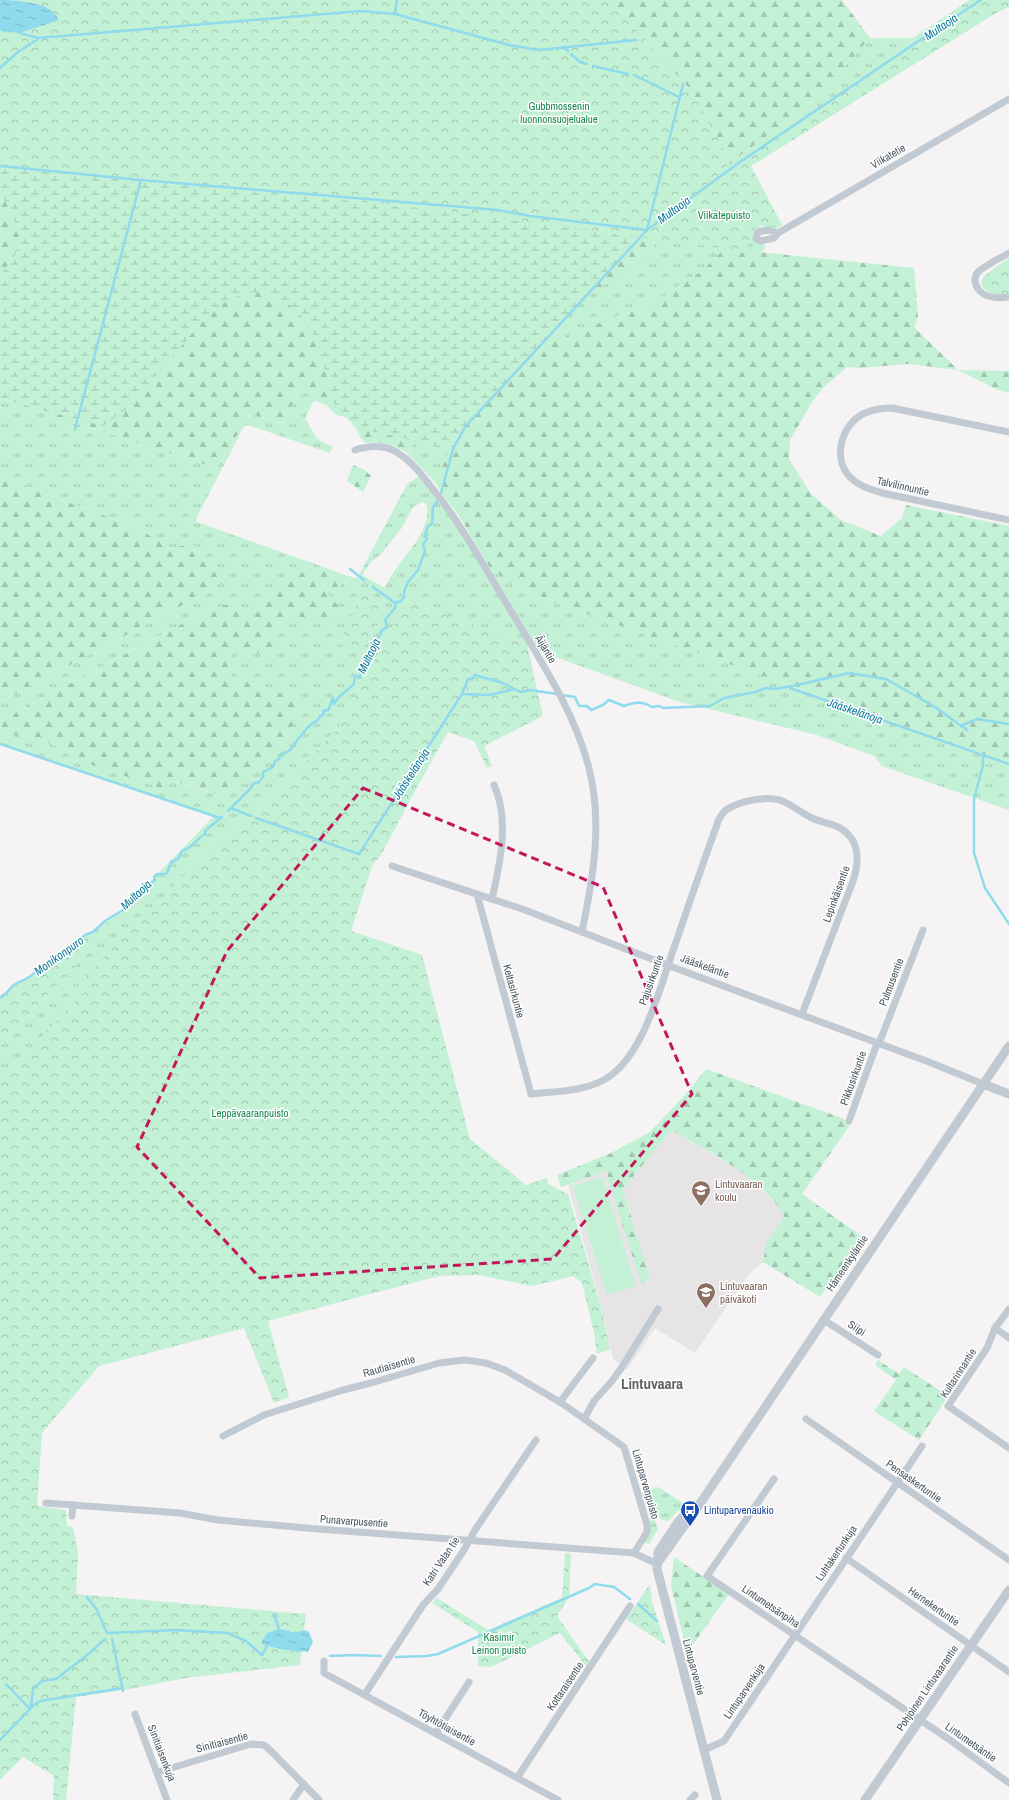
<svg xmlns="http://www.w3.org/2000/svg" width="1009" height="1800" viewBox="0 0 1009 1800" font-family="'Archivo Narrow',sans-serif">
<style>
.education{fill:#e6e4e5}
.grass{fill:url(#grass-tufts);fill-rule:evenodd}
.forest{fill:url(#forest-firs)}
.wetland{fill:url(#wetland-marsh)}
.park{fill:url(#park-crowns)}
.pitch{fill:#c3f1d5}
.water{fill:url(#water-ripples)}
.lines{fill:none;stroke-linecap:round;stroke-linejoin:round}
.stream{stroke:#90daee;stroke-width:2.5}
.minor{stroke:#c1cad2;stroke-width:7}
.tertiary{stroke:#c1cad2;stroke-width:9}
.marked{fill:none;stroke:#c2185b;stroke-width:3;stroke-dasharray:8 5;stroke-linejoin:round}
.labels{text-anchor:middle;stroke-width:3;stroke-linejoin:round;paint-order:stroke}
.park-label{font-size:11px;fill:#17864f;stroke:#fff}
.street-label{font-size:11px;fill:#4a5661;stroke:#fff}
.education-label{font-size:11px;fill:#785e54;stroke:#fff;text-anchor:start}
.transit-label{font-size:11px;fill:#164399;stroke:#fff;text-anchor:start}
.water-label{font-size:12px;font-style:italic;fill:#0c7c9b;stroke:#fff}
.district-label{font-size:15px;font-weight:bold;fill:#5f6368;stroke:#fff}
</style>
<defs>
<pattern id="grass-tufts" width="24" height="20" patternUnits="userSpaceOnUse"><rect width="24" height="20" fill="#c3f1d5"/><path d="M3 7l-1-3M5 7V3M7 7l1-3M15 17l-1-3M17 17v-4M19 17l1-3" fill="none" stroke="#a0c6b0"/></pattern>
<pattern id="forest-firs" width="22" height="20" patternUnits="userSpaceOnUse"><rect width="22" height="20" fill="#c3f1d5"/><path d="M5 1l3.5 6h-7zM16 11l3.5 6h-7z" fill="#a0c6b0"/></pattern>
<pattern id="wetland-marsh" width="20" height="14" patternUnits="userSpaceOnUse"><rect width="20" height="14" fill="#c3f1d5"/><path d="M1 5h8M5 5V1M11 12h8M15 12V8" fill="none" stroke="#a0c6b0"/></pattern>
<pattern id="park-crowns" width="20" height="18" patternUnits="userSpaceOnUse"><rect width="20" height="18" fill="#c3f1d5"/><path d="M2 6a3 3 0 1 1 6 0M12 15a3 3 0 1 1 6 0" fill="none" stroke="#a0c6b0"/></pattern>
<pattern id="water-ripples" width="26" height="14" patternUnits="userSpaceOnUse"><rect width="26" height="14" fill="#90daee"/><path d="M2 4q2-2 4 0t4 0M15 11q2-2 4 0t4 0" fill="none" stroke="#78b4c4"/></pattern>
</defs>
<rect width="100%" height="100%" fill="#f5f3f3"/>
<path class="education" d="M671 1130 743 1172 779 1206 784 1216 766 1244 763 1262 750 1273 695 1353 655 1328 627 1370 613 1359 600 1302 568 1185 607 1171 608 1180 641 1283 650 1281 623 1189Z"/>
<g class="grass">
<path d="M969 0H1009V7L996 13 751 166 782 225 775 229 761 226C754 231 754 234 756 243L764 245 766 248 758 254 722 251 703 270 647 307 619 315 452 442 436 483 405 451 413 445 356 428 347 418 335 414 326 405 314 401 305 418 317 439 333 447 330 453 248 425 244 426 196 519 197 522 354 578 358 577 407 484 420 476 461 532 527 644 406 601 339 727 257 812 215 844 74 989 85 993 0 1079V1045L120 918V913L214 816 0 744V732L46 742 71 752 228 797 301 701 230 676 233 645 260 654 277 635 274 622 290 614 340 608 328 594 323 583 341 590V577L311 567 257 600 255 619H246L206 611 0 721V702L217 587 218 573 202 558 186 545 170 548 137 528 0 477V399L216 468 251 414 284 424 301 385 690 202 711 180 742 154 808 106 870 38H913ZM423 502 427 505C427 510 428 517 426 521 419 546 394 565 385 588L362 575 370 563 380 555 401 529 414 506Z"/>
<path d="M491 570 530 594 1009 763V810L882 766 874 756 817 735 680 702 539 651Z"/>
<path d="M658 1487 685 1504 668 1521 662 1520 659 1517 649 1490Z"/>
<path d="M646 1492 658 1529 649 1544 644 1543C655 1524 648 1512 642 1493Z"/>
</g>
<g class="forest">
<path d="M0 0H842L870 38 808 106 742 154 711 180 690 202 649 252 622 275 564 307 335 404 301 385 284 424 251 414 216 468 0 399Z"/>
<path d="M722 251 758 254 759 252 914 268 918 317 914 327 958 370 1009 371V392L1000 391 958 370 908 364 862 368 847 367 823 388 814 399 790 440 789 459 811 494 841 520 881 536 902 518 906 505 1009 526V763L530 594 491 570 458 514 441 493 436 483 452 442 517 357 619 315 647 307 703 270Z"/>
<path d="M357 418 429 424 413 445 405 451C393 446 379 440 366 443 357 435 356 430 357 418Z"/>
<path d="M353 465 365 470 371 476 363 492 347 481Z"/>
<path d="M0 477 137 528 170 548 186 545 197 546 202 558 218 573 217 587 0 702Z"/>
<path d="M311 567 341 576V590L323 584 328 594 340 608 325 624 290 614 286 627 274 622 277 635 278 646 260 654 233 645 232 661 239 665 230 676 302 701 287 740 228 797 174 781 164 789 71 758V752L46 742 0 732V721L206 611 235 602 246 619H255L256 600Z"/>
<path d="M706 1069 842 1118 850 1125 802 1194 864 1238 820 1297 763 1262 766 1244 784 1216C764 1178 707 1151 671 1130L623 1189 650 1280 641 1283 608 1180 607 1171 561 1187 557 1175 611 1153 650 1132 684 1096Z"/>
<path d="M878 1360 899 1374 904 1367 948 1396 919 1440 874 1411 896 1380 875 1365Z"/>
<path d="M674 1557 729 1594 687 1653 671 1586Z"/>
</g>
<path class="wetland" d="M0 68 647 230 465 427 453 449 356 428 335 404 315 337 297 310 280 299 253 292 229 299 210 313 127 409 103 426 0 399V276L16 253 20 233 0 190Z"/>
<g class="park">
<path d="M0 0H608L692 91 728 158 726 172 923 38 981 0H1009V7L996 13 751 166 782 225C754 226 752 222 746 251L429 209 0 166Z"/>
<path d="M1009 258V293C998 297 987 295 981 284L984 276Z"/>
<path d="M362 594 387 608 359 656 339 643Z"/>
<path d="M406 601 527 644 543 716 484 746 492 766 487 768 474 741 448 732 416 789 381 855 372 866 351 931 422 955 470 1139 526 1185 547 1178 548 1184 568 1194 601 1307 610 1349 597 1354 594 1333 582 1283 574 1276 532 1286 479 1275 439 1276 268 1321 289 1397 274 1403 244 1328 99 1366 42 1433 37 1506 66 1510 67 1526 73 1527 78 1553 76 1594 306 1614 300 1665 186 1678 124 1690 76 1697 66 1800H53L54 1776 23 1757 0 1780V1079L84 993 73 989 215 844 257 812 339 727Z"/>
<path d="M120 913V918L0 1045V996Z"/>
<path d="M565 1553 571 1554 569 1597 557 1616 589 1661 586 1666 560 1633 491 1667 478 1666V1632L432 1603 437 1598 488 1630 562 1598Z"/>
<path d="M650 1584 652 1602 666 1645 626 1619Z"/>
</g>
<path class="pitch" d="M602 1177 636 1286 607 1295 573 1186Z"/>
<g class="water">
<path d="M0 0C14 0 39 2 51 10 54 12 57 17 59 20L20 33 0 31Z"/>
<path d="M279 1629 290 1631 293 1633 305 1630 309 1632 313 1642 308 1652 286 1650 263 1645 262 1641 267 1633Z"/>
</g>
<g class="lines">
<g class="stream">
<path d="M395 14 397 0"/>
<path d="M20 33 38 38 361 11 395 14 509 45 539 50 636 40"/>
<path d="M563 47 568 51"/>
<path d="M571 54 580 62 587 64"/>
<path d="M593 66 628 74"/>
<path d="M0 68 18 52 38 39"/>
<path d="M634 75 679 97"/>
<path d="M0 166 141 180 498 210 530 216 647 230 683 84"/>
<path d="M75 429 141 180"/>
<path d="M441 493 453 449 465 427 647 230 740 162 923 38 981 0"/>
<path d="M350 569 364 580"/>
<path d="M373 587 395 603"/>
<path d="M790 688 1009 764"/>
<path d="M462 694 489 695 515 689"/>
<path d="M562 695 575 697 579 706H587L591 710 603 705 609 700 624 706C635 702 642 701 652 707L659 706 663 708 710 706 724 698 756 692 765 688 774 689 793 686 849 673 886 679 935 707 967 730"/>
<path d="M961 726 977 719 1009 724"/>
<path d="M0 744 220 818"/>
<path d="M983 755V765L974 799V853L985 888 1009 924"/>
<path d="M231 808 251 816"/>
<path d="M228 811 250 789 254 783H258L263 777V772L273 767 275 761 279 759 281 754C284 752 287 753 290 750 298 740 307 725 318 720L320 716H322L323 714H324L323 711 328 710 333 698 334 704 339 697 354 684 355 676 360 678 361 668 368 662 382 630 387 627 385 620 395 608 396 602H400L404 597V592L408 582 418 570 425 551 423 544 427 539 425 536 428 526 432 524 433 508 438 500"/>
<path d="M256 818 359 854 455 705 462 694 468 679H471L475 675 503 683 520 692 530 690 557 694"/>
<path d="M0 998C6 995 9 989 14 985 21 980 28 980 34 973L61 955 65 949 73 946 85 935 93 932 105 921 123 910 149 886V884L155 880 154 877 157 874H165L167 873 171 862 178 859 182 851C196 846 195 839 205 834L206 830 222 817"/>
<path d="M87 1597 97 1610 107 1633 176 1630 228 1633 246 1641 262 1655 267 1646"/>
<path d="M638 1604 657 1621"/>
<path d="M274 1614 279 1629"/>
<path d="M112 1639 123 1691"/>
<path d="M330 1656 353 1655 381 1656"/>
<path d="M396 1657 427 1656 438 1654 589 1588 595 1584 614 1587 630 1599"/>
<path d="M6 1684 30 1709"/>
<path d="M31 1707 33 1689 42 1681 56 1679 86 1656 105 1639"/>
<path d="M0 1740 34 1705 40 1701 123 1688"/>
</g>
<g class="minor">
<path d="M778 233 768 230 758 232 756 239 761 241 774 238 778 233 1009 99"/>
<path d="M1009 253C1000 258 984 266 977 273 975 276 975 279 975 282 979 298 996 299 1009 297"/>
<path d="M1009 432 892 408C883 408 874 409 865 413 842 423 832 457 849 476 858 486 870 489 882 493L1009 520"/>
<path d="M355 450C371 445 387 444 401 455 413 463 423 476 432 488 459 521 480 559 502 596 534 651 573 706 589 768 603 823 593 878 582 932"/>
<path d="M392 866 525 910 667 965 929 1062 983 1084"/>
<path d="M477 894 531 1094C556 1091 588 1092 610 1076 646 1050 661 983 676 942 690 901 704 860 719 819 721 816 723 812 726 810 739 801 765 796 780 800 791 804 800 812 810 817 818 821 827 823 836 826 860 837 860 860 853 881L802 1014"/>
<path d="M492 899C500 863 510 821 494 785"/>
<path d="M849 1121 875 1049 882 1036 923 930"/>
<path d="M1009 1309 995 1328 987 1348 948 1406 1009 1448"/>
<path d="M824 1320 878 1355"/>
<path d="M995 1328 1009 1338"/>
<path d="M560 1402 593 1358"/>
<path d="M584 1419 594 1401 612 1381 622 1367 658 1309"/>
<path d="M806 1419 1009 1560"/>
<path d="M223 1436 264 1415 343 1390 371 1383 439 1363 465 1360 486 1363 505 1370 560 1402 624 1447 647 1525V1532L634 1553"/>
<path d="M774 1479 707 1576 950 1740 1009 1783"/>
<path d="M46 1503 180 1513 218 1520 318 1529 634 1553 657 1564"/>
<path d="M72 1516 73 1505"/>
<path d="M846 1558 1009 1672"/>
<path d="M324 1661V1673L558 1800"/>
<path d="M365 1694 423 1605 438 1589 464 1550 475 1530 536 1440"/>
<path d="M135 1714 167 1800"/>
<path d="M436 1733 469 1682"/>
<path d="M704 1750 724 1741 922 1446"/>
<path d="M158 1772 251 1744 264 1745 272 1752 319 1800"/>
<path d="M517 1778 630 1606"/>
<path d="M293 1800 304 1784"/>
<path d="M690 1800 695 1795"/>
</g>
<g class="tertiary">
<path d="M983 1084 1009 1094"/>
<path d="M693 1505 678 1522 658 1552 657 1569 717 1800"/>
<path d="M657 1564 699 1505 1009 1046"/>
<path d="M865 1800 1009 1590"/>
</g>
</g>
<path class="marked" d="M363 788 603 887 692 1094 553 1259 260 1278 137 1147 227 951Z"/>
<defs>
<symbol id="school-pin" viewBox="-11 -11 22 30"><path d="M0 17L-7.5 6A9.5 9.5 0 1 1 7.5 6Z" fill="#8d6e63" stroke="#fff"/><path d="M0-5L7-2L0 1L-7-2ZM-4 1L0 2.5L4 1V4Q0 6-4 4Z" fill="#fff"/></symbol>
<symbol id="bus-pin" viewBox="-11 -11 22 30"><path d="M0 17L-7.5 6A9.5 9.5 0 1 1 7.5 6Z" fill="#1a4fb4" stroke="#fff"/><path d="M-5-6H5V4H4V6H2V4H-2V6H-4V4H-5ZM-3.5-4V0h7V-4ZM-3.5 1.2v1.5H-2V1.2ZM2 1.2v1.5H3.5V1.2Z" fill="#fff"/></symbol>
</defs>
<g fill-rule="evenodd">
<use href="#school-pin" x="690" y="1179" width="22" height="30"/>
<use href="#school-pin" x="695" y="1281" width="22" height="30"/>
<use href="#bus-pin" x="679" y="1499" width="22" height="30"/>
</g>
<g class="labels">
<g class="park-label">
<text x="559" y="110">Gubbmossenin<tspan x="559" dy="13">luonnonsuojelualue</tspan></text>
<text x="724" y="219">Viikatepuisto</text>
<text x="250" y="1117">Leppävaaranpuisto</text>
<text x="499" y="1641">Kasimir<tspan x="499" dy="13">Leinon puisto</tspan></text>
</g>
<g class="street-label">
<text transform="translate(888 156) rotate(-30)" y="4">Viikatetie</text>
<text transform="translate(903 486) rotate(13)" y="4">Talvilinnuntie</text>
<text transform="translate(546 649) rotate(59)" y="4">Äijäntie</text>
<text transform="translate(836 894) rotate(-70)" y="4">Lepinkäisentie</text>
<text transform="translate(705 966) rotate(20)" y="4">Jääskeläntie</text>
<text transform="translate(651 980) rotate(-70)" y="4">Pajusirkuntie</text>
<text transform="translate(891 982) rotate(-69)" y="4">Pulmusentie</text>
<text transform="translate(514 991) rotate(75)" y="4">Keltasirkuntie</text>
<text transform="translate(853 1078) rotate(-70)" y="4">Pikkusirkuntie</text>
<text transform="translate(847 1263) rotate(-56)" y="4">Hämeenkyläntie</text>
<text transform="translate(857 1328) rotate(33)" y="4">Siipi</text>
<text transform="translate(389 1366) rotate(-16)" y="4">Rautiaisentie</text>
<text transform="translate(958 1373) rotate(-57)" y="4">Kultarinnantie</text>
<text transform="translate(914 1481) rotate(35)" y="4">Pensaskertuntie</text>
<text transform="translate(646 1484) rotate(74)" y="4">Lintuparvenpuisto</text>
<text transform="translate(354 1521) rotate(4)" y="4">Punavarpusentie</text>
<text transform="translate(836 1553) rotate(-56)" y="4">Luhtakertunkuja</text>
<text transform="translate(441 1561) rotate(-56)" y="4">Katri Valan tie</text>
<text transform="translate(771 1606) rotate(34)" y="4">Lintumetsänpiha</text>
<text transform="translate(934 1606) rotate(35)" y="4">Hernekertuntie</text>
<text transform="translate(694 1667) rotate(75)" y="4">Lintuparventie</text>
<text transform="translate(565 1686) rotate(-56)" y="4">Kottaraisentie</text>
<text transform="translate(927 1688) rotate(-56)" y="4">Pohjoinen Lintuvaarantie</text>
<text transform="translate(744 1691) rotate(-56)" y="4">Lintuparvenkuja</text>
<text transform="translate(447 1727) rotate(29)" y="4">Töyhtötiaisentie</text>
<text transform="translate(222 1742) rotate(-15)" y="4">Sinitiaisentie</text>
<text transform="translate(971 1742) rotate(35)" y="4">Lintumetsäntie</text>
<text transform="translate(162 1753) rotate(69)" y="4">Sinitiaisenkuja</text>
</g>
<g class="education-label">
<text x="715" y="1188">Lintuvaaran<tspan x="715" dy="13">koulu</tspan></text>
<text x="720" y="1290">Lintuvaaran<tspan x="720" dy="13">päiväkoti</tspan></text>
</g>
<g class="transit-label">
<text x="704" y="1514">Lintuparvenaukio</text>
</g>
<g class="water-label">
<text transform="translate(941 27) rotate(-34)" y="4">Multaoja</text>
<text transform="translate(674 210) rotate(-36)" y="4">Multaoja</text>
<text transform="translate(369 656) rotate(-64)" y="4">Multaoja</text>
<text transform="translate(855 711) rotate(19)" y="4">Jääskelänoja</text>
<text transform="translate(411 774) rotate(-57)" y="4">Jääskelänoja</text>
<text transform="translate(136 895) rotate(-43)" y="4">Multaoja</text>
<text transform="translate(59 956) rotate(-36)" y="4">Monikonpuro</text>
</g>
<g class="district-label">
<text x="652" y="1389">Lintuvaara</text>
</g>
</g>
</svg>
